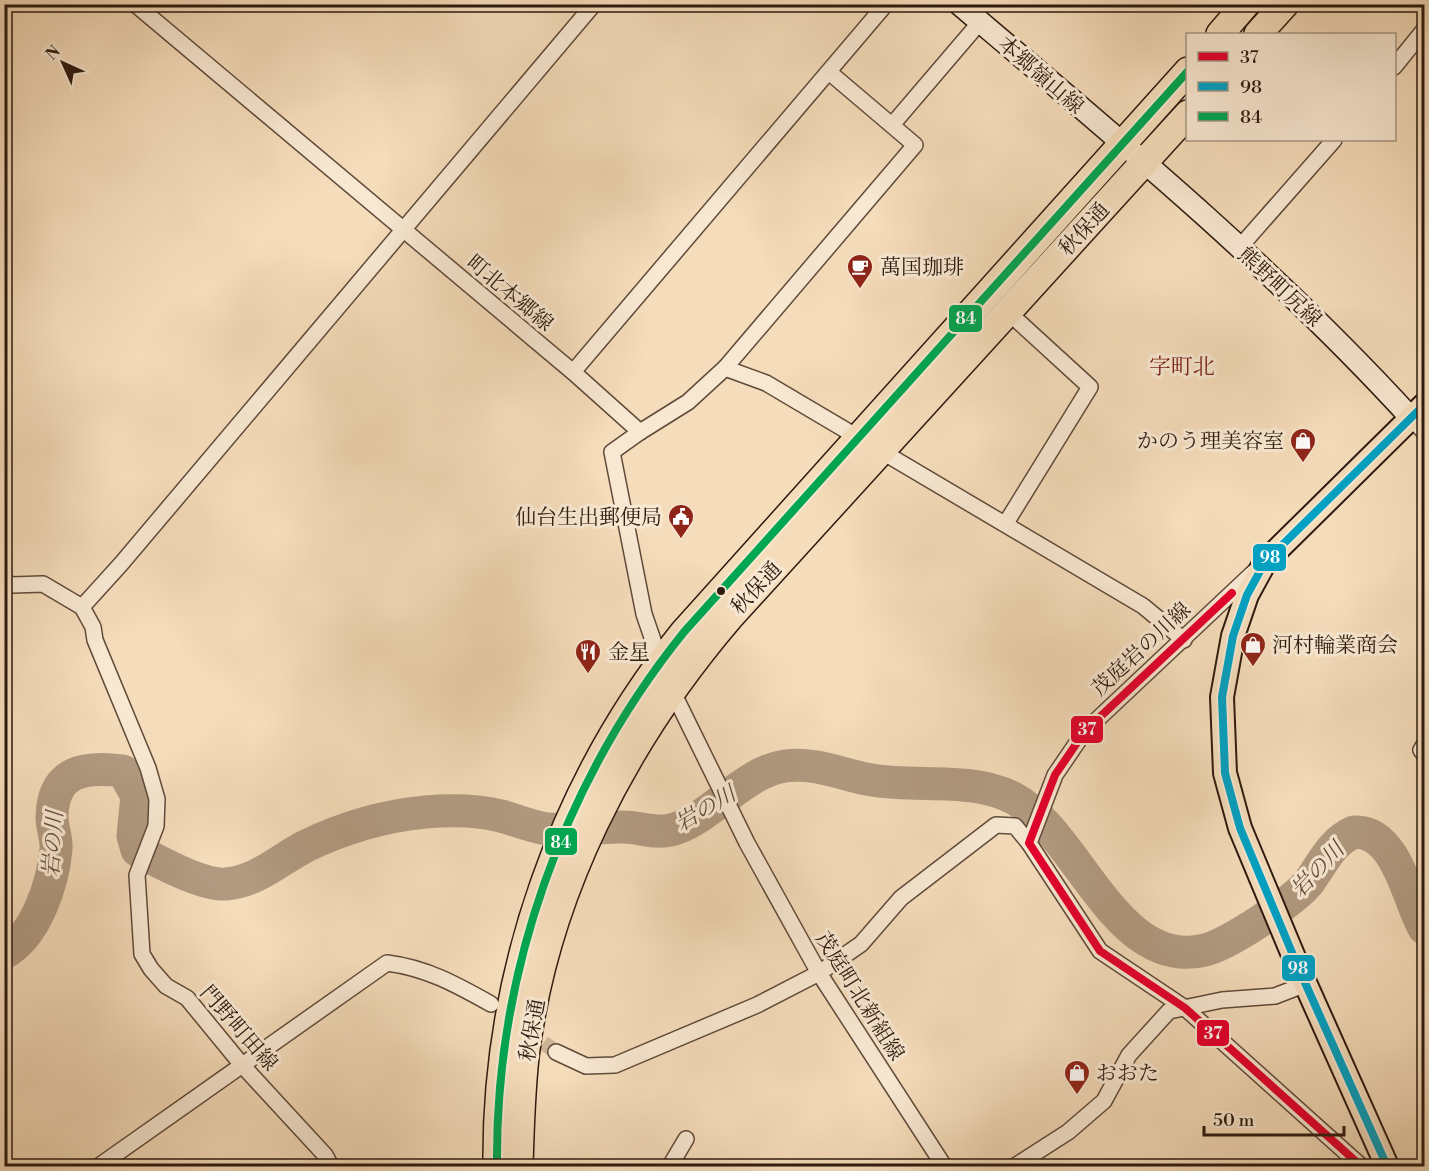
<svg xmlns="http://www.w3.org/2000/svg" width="1429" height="1171" viewBox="0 0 1429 1171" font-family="'Libre Bodoni','Noto Serif JP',serif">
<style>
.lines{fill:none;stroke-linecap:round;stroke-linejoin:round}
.river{stroke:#b19a80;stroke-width:33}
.street-tunnel{stroke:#cdb598;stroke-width:15;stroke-dasharray:15 8;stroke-linecap:butt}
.street-casing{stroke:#5f4a3a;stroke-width:18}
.secondary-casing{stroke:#2d1a0f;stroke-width:24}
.primary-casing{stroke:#2d1a0f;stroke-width:26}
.highway-casing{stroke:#2d1a0f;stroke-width:30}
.street{stroke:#f8e8d2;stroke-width:15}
.secondary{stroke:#f8e8d2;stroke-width:21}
.primary{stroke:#f5dcba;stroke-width:22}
.highway{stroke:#f5dcba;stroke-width:27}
.bus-1-casing{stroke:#f8e8d2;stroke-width:12}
.bus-2-casing{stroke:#f8e8d2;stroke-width:12}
.bus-3-casing{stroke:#f8e8d2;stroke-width:12}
.bus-1{stroke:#e4002b;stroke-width:8}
.bus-2{stroke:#02a2c4;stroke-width:8}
.bus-3{stroke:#00a651;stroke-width:8}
.bus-dot{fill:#2d1a0f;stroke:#f8e8d2;stroke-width:2}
.labels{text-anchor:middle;stroke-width:6;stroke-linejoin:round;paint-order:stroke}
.street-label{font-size:21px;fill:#2d1a0f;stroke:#f8e8d2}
.poi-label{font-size:21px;fill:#2d1a0f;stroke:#f8e8d2;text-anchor:start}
.neighbourhood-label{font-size:22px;fill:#7a1f14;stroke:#f8e8d2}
.water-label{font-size:22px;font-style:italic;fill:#624d3c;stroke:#f8e8d2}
.line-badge{stroke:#f8e8d2;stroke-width:2}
.badge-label{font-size:16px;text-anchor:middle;font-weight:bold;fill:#fff}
</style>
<rect width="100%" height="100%" fill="#f5dcba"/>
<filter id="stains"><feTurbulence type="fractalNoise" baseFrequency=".00333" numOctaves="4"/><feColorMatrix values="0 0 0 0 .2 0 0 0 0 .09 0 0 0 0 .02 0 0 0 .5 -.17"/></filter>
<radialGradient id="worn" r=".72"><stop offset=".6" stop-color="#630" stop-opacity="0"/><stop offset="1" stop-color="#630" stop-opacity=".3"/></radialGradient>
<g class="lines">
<path class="river" d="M4 953C36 936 53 883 56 849 57 839 52 828 52 817 53 770 85 766 123 771L137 796 133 836 137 850C157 861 203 886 226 884 258 881 279 860 306 846 343 828 385 816 425 812 449 810 478 810 501 816 516 820 532 827 547 829 572 831 598 827 623 827 639 827 655 834 671 830 708 821 743 772 785 766 817 762 842 775 872 780 919 788 972 776 1015 799 1078 834 1117 972 1205 950 1229 944 1294 901 1309 882 1323 863 1331 842 1354 832 1397 830 1408 901 1424 928"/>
<path class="street-tunnel" d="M525 1029 556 1052"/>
<defs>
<g id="street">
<path d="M135 4 573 372 640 432 688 402 725 368 766 383 1143 606 1184 640"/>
<path d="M1394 67 1424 30"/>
<path d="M892 125 980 22"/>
<path d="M1239 248 1334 140"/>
<path d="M725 368 915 145 829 72"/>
<path d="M573 372 886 4"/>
<path d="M1411 418 1424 432"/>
<path d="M640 432 612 452 644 614 666 678 747 843 819 973 944 1166"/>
<path d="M1006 523 1090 387 1008 312"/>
<path d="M1254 572 1085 731 1055 775 1029 843 1100 951 1185 1008 1361 1166"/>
<path d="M4 581 12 585 43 584 82 607 93 627 95 640 148 768 157 799 156 826 137 875 142 954 151 969 166 986 187 998 242 1065 325 1155 331 1166"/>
<path d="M82 607 121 564 594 4"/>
<path d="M1424 745 1421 750 1424 754"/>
<path d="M556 1052 586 1066 615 1065 757 1005 819 973 861 944 901 898 996 825 1015 826 1029 843"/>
<path d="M99 1166 387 963C427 968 457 985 491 1004"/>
<path d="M670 1166 686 1139"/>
<path d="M1015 1166 1068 1132 1104 1101 1129 1055 1169 1011 1222 1000 1275 996 1306 984"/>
</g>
<path id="secondary" d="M959 4C1115 136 1273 267 1411 418"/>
<path id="primary" d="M1387 1166 1298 967 1240 828 1225 773 1222 697 1233 636 1247 595 1265 562 1424 405"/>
<g id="highway">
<path d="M1220 34 1246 4"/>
<path d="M1258 34 1285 4"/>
<path d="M497 1166C495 974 563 782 684 632L1188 71"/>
<path d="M519 1166C520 1130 521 1094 525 1057 544 895 624 741 729 618L1188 114"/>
</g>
</defs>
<use href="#street" class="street-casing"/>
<use href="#secondary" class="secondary-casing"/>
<use href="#primary" class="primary-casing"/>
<use href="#highway" class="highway-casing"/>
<use href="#street" class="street"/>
<use href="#secondary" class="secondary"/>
<use href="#primary" class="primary"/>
<use href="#highway" class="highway"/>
<defs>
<path id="bus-1" d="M1232 593 1085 731 1055 775 1029 843 1100 951 1185 1008 1361 1166"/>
<path id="bus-2" d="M1387 1166 1298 967 1240 828 1225 773 1222 697 1233 636 1247 595 1265 562 1424 405"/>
<path id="bus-3" d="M497 1166C495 974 563 782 684 632L1188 71"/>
</defs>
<use href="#bus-1" class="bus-1-casing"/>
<use href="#bus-2" class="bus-2-casing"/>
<use href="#bus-3" class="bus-3-casing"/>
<use href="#bus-1" class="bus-1"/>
<use href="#bus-2" class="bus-2"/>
<use href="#bus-3" class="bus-3"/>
</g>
<defs>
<symbol id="cafe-pin" viewBox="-11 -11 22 30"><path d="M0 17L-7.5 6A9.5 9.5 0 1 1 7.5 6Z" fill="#8f2418" stroke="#f8e8d2"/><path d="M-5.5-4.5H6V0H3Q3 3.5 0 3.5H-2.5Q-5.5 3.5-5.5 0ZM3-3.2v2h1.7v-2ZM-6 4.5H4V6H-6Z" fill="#fff"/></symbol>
<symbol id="shop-pin" viewBox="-11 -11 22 30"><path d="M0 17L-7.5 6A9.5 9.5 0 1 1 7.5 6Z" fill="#8f2418" stroke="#f8e8d2"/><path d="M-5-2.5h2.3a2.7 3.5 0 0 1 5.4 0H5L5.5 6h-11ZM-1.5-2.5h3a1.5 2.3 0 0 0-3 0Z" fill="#fff"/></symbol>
<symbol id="civic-pin" viewBox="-11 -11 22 30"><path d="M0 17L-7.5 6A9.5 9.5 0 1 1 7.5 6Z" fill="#8f2418" stroke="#f8e8d2"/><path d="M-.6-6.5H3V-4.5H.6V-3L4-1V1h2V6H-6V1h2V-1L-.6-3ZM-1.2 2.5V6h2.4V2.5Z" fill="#fff"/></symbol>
<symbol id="restaurant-pin" viewBox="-11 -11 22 30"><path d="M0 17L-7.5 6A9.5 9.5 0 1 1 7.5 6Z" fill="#8f2418" stroke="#f8e8d2"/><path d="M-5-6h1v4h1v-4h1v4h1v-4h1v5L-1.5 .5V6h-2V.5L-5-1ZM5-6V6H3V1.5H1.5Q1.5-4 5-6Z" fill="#fff"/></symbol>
</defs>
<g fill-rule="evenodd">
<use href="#cafe-pin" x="845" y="252" width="30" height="40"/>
<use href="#shop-pin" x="1288" y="426" width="30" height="40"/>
<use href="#civic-pin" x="666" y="502" width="30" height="40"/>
<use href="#shop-pin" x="1238" y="630" width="30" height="40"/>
<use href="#restaurant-pin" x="573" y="637" width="30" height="40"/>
<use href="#shop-pin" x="1062" y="1058" width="30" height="40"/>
</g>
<circle class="bus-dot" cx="721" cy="591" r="5"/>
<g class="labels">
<g class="street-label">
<text transform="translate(1041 75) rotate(41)" y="7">本郷嶺山線</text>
<text transform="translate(1084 229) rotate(-48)" y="7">秋保通</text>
<text transform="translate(1280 287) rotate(43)" y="7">熊野町尻線</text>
<text transform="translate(510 293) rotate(40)" y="7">町北本郷線</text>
<text transform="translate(756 588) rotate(-47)" y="7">秋保通</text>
<text transform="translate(1141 649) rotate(-43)" y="7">茂庭岩の川線</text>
<text transform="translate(860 996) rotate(58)" y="7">茂庭町北新組線</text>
<text transform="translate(239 1028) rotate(49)" y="7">門野町田線</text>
<text transform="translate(532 1030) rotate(-80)" y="7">秋保通</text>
</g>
<g class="poi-label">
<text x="880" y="274">萬国珈琲</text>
<text x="1284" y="448" text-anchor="end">かのう理美容室</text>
<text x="662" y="524" text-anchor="end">仙台生出郵便局</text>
<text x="1272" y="652">河村輪業商会</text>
<text x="608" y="659">金星</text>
<text x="1096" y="1080">おおた</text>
</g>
<g class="neighbourhood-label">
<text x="1182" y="374">字町北</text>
</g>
<g class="water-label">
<text transform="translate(705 808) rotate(-31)" y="8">岩の川</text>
<text transform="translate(52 844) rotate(-86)" y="8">岩の川</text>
<text transform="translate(1317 869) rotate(-47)" y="8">岩の川</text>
</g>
</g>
<g class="line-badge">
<rect x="948" y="304" width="35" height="29" rx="6" fill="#00a651"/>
<rect x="1252" y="543" width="35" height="29" rx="6" fill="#02a2c4"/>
<rect x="1070" y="715" width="34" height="29" rx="6" fill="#e4002b"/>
<rect x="544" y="827" width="34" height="29" rx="6" fill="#00a651"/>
<rect x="1281" y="954" width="35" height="28" rx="6" fill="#02a2c4"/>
<rect x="1196" y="1019" width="34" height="28" rx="6" fill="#e4002b"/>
</g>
<g class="badge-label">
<text x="966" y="324">84</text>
<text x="1270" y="563">98</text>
<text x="1087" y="735">37</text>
<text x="561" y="848">84</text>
<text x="1298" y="974">98</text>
<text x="1213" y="1039">37</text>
</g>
<rect width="1429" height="1171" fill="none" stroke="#f5dcba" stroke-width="24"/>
<rect x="6" y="6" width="1417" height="1159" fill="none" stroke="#2d1a0f" stroke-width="3"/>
<rect x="12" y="12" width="1405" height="1147" fill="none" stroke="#2d1a0f" stroke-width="1.5"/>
<rect x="1186" y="33" width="210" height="108" fill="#f8e8d2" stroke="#a79684" stroke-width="1.5"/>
<rect x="1198" y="52" width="30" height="9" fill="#e4002b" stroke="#a79684" stroke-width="1.5"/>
<text x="1240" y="63" font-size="18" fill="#2d1a0f">37</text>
<rect x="1198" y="82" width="30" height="9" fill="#02a2c4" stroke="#a79684" stroke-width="1.5"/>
<text x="1240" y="93" font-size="18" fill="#2d1a0f">98</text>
<rect x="1198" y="112" width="30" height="9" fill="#00a651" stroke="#a79684" stroke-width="1.5"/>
<text x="1240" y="123" font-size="18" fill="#2d1a0f">84</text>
<g transform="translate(63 63) rotate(315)" stroke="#f8e8d2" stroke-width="4.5" paint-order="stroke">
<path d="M0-4.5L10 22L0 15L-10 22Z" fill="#2d1a0f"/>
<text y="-9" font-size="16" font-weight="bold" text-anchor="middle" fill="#2d1a0f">N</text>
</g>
<path d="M1204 1126v9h140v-9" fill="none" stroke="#2d1a0f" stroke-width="3"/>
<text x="1213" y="1126" font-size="18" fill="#2d1a0f" stroke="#f8e8d2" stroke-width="4.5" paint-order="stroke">50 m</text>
<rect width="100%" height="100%" filter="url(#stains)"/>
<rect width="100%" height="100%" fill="url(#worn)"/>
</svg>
